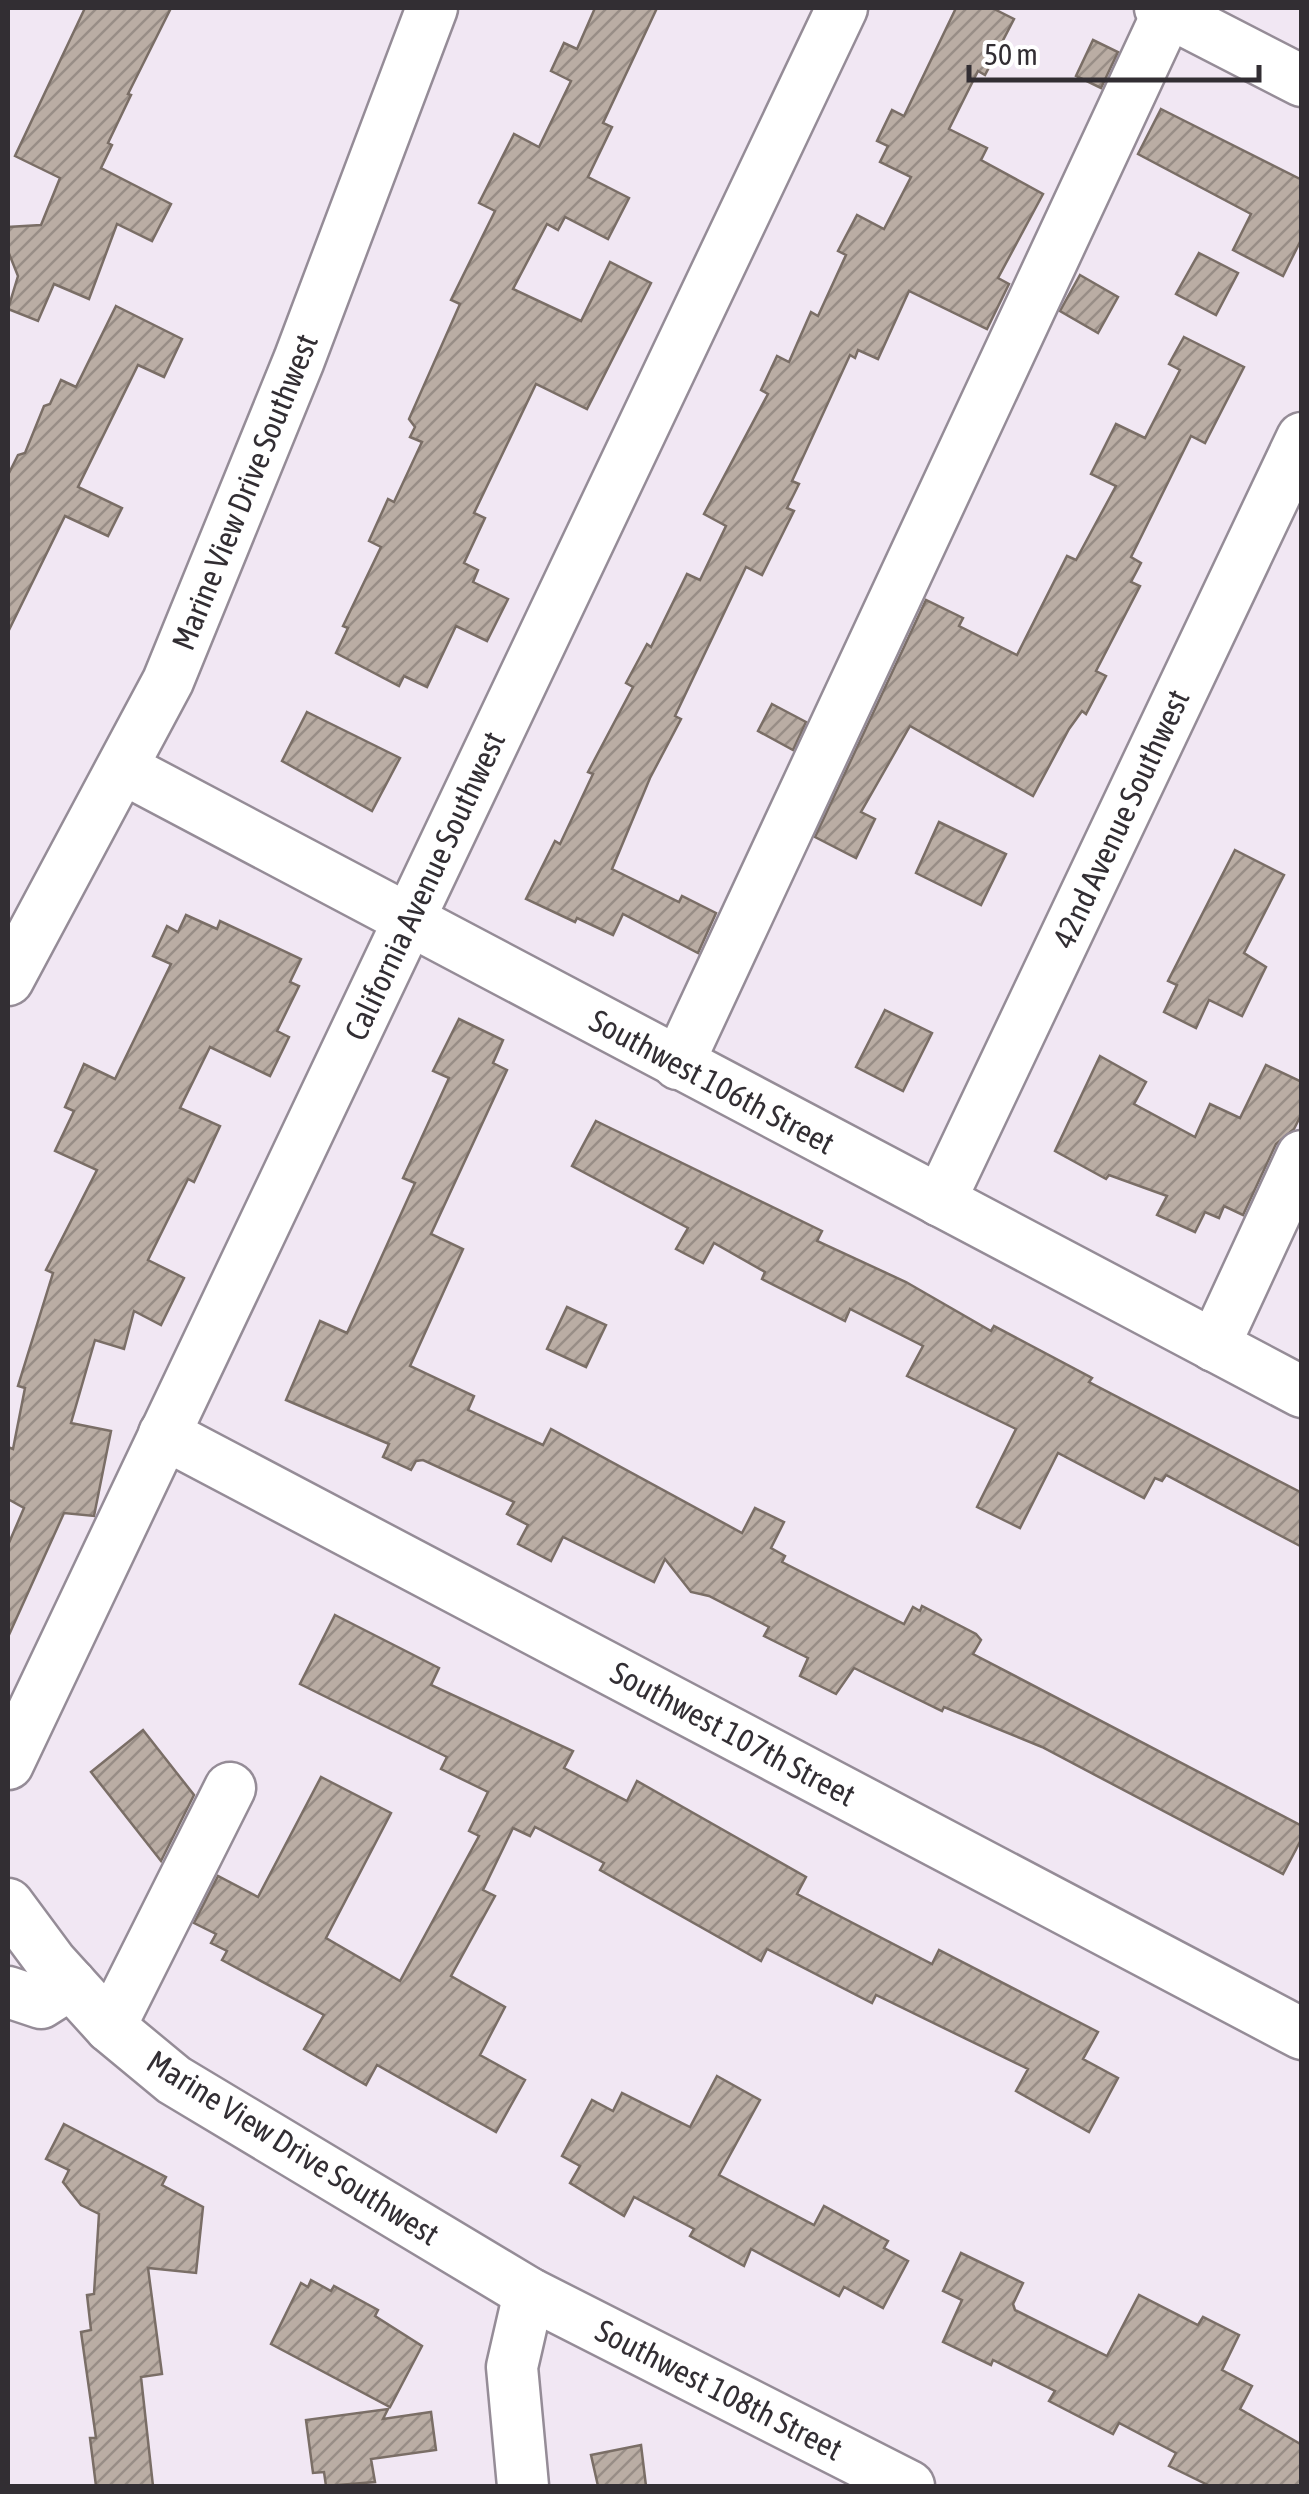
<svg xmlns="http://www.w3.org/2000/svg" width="1309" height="2494" viewBox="0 0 1309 2494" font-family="'Asap Condensed',sans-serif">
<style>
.building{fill:url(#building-hatch);stroke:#7a6e66;stroke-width:2.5}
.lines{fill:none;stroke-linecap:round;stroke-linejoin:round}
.minor-casing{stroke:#958c97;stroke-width:55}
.minor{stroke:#fff;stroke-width:50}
.labels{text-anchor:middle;stroke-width:8;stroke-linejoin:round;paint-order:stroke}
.street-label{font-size:32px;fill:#322e33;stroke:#fff}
</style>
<defs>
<pattern id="building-hatch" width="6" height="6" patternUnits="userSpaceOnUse" patternTransform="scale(2.5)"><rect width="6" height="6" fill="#baada4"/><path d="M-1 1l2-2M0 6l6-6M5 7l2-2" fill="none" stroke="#988d86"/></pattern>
</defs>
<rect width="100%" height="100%" fill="#f1e7f3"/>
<g class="building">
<path d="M85 8H171L128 94 131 95 108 143 112 145 101 168 171 204 152 241 117 224 89 299 54 284 38 321 8 309 18 276 8 251V227L41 225 60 178 15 156Z"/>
<path d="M595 8H657L603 123 612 127 588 177 629 198 608 239 565 217 558 230 547 224 513 289 581 321 610 262 651 283 587 409 536 384 474 513 485 518 464 563 478 570 473 582 508 599 487 641 456 626 427 687 404 676 399 686 336 653 348 628 343 626 381 547 369 541 388 499 394 502 422 442 410 437 415 427 409 419 460 304 451 300 495 211 479 203 514 134 539 147 571 81 551 71 564 43 577 49Z"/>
<path d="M956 8H992L1014 19 985 75 978 71 949 129 987 148 981 160 1043 194 998 278 1009 284 987 329 909 291 878 359 858 350 855 358 850 355 792 481 799 484 787 508 794 511 762 575 746 567 675 716 681 719 650 778 612 869 679 902 682 896 716 913 698 953 623 914 613 935 577 918 575 922 526 899 555 841 560 844 593 774 588 772 633 687 626 683 647 644 651 647 687 574 700 580 726 526 704 514 768 394 761 390 777 356 789 362 811 312 818 316 846 255 838 251 857 215 884 229 911 177 880 162 888 146 877 141 892 110 904 116Z"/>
<path d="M1093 40 1118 52 1101 88 1076 76Z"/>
<path d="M1161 109 1302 180V238L1283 276 1233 250 1251 214 1138 154Z"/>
<path d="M1199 253 1238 273 1216 315 1176 294Z"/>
<path d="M1080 275 1118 297 1098 333 1060 311Z"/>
<path d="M116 306 182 339 164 377 138 365 78 487 122 508 108 536 65 516 8 632V475L18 455 25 453 44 406 50 404 61 380 76 387Z"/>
<path d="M1184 337 1244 367 1205 443 1191 436 1131 557 1141 563 1131 582 1140 586 1096 671 1106 676 1086 714 1082 711 1069 729 1033 796 910 726 861 812 875 819 856 858 815 837 926 600 963 618 959 626 1017 655 1067 556 1076 560 1116 486 1091 474 1116 424 1145 438 1180 370 1169 364Z"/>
<path d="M772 704 806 722 793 750 758 731Z"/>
<path d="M307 712 400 758 372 811 282 761Z"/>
<path d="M939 822 1006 854 981 905 916 873Z"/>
<path d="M1235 850 1284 875 1244 953 1266 967 1242 1016 1209 1000 1196 1028 1164 1012 1177 985 1168 981Z"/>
<path d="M186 915 217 929 220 921 301 959 290 982 299 986 277 1031 289 1037 270 1076 210 1047 180 1108 220 1126 194 1182 188 1179 148 1260 184 1278 161 1325 134 1311 124 1349 95 1340 71 1423 111 1431 94 1516 64 1513 8 1637V1545L24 1508 8 1499V1447L13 1449 25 1388 18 1386 53 1273 46 1270 97 1170 55 1151 74 1111 65 1107 84 1064 115 1079 171 964 153 956 167 926 178 932Z"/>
<path d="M885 1010 932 1033 903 1091 856 1067Z"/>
<path d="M459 1019 503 1040 493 1063 507 1070 431 1234 463 1249 410 1366 474 1396 468 1410 543 1445 551 1429 742 1533 755 1508 784 1522 771 1548 785 1556 782 1562 904 1624 913 1607 920 1611 922 1606 976 1634 981 1640 973 1654 1302 1826V1838L1283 1874 1042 1747 944 1707 942 1711 854 1668 836 1694 800 1676 808 1658 764 1636 769 1627 709 1596 691 1592 665 1559 654 1582 563 1537 551 1561 518 1544 528 1525 507 1514 514 1502 423 1460 416 1461 411 1470 383 1457 389 1444 286 1400 320 1321 347 1333 415 1183 403 1178 449 1078 433 1071Z"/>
<path d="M1100 1056 1146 1082 1134 1104 1195 1137 1210 1104 1240 1118 1266 1065 1302 1082V1113L1294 1129 1276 1144 1243 1215 1224 1206 1219 1218 1205 1212 1195 1232 1157 1215 1167 1196 1109 1175 1106 1179 1055 1151Z"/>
<path d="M596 1121 822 1231 817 1241 906 1282 991 1331 994 1326 1092 1378 1089 1382 1302 1493V1547L1166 1475 1162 1481 1155 1478 1144 1498 1058 1453 1020 1528 977 1507 1016 1429 907 1376 923 1346 850 1309 845 1321 762 1279 765 1272 714 1243 703 1263 676 1249 688 1228 572 1166Z"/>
<path d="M567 1307 606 1325 586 1367 547 1349Z"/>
<path d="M335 1615 439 1668 431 1685 573 1751 564 1768 627 1801 637 1781 806 1877 797 1894 932 1964 939 1950 1098 2032 1083 2059 1118 2078 1089 2132 1016 2091 1028 2069 876 1995 872 2003 767 1949 761 1961 600 1870 604 1863 535 1827 530 1836 513 1828 483 1890 495 1896 451 1976 505 2007 480 2055 525 2080 496 2132 377 2065 366 2085 304 2049 324 2015 222 1960 227 1951 211 1943 216 1934 194 1923 218 1876 258 1897 321 1777 391 1813 326 1938 400 1981 479 1836 469 1831 488 1792 441 1769 447 1757 300 1684Z"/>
<path d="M143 1730 194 1795 161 1861 91 1772Z"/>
<path d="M717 2076 760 2100 719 2175 814 2225 824 2206 888 2241 884 2248 908 2261 883 2308 844 2287 839 2296 751 2249 744 2266 690 2236 694 2229 634 2197 624 2216 570 2183 580 2166 562 2156 592 2100 613 2111 622 2093 690 2127Z"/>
<path d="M64 2124 166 2177 162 2185 203 2207 196 2273 148 2268 162 2374 141 2377 153 2486H96L90 2438H96L81 2332 91 2330 87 2295 94 2294 99 2214 81 2205 63 2182 69 2170 46 2159Z"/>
<path d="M961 2253 1023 2283 1013 2304 1015 2310 1107 2356 1139 2295 1198 2325 1203 2317 1239 2335 1222 2370 1252 2386 1240 2409 1302 2445V2486H1210L1169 2466 1176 2453 1119 2423 1113 2434 1049 2401 1055 2391 993 2360 991 2365 943 2342 962 2300 943 2291Z"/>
<path d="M311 2280 331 2291 334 2286 378 2310 375 2316 422 2346 390 2407 271 2344 301 2283 308 2287Z"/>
<path d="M388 2409 383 2419 431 2412 436 2450 371 2459 375 2482 326 2486 324 2472 313 2473 306 2420Z"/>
<path d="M641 2445 646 2486H598L591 2455Z"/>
</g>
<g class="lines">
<defs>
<g id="minor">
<path d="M1160 8 1302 81"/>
<path d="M124 769 1302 1392"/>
<path d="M8 980 168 681 299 360 432 8"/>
<path d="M678 1064 1170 8"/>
<path d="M940 1201 1302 438"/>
<path d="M1214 1346 1302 1156"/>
<path d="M164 1434 1302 2034"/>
<path d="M8 1764 842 8"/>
<path d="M8 1904 51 1962 110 2027 174 2080 529 2293 909 2486"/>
<path d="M8 1992 41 2003 71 1984"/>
<path d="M110 2027 230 1788"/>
<path d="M523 2486 512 2367 529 2293"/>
</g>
</defs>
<use href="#minor" class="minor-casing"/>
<use href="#minor" class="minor"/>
</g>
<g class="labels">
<g class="street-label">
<text transform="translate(245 492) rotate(-68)" y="11">Marine View Drive Southwest</text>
<text transform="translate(1121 819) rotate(-65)" y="11">42nd Avenue Southwest</text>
<text transform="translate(425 886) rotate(-65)" y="11">California Avenue Southwest</text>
<text transform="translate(712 1082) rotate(28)" y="11">Southwest 106th Street</text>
<text transform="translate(733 1734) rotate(28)" y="11">Southwest 107th Street</text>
<text transform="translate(293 2148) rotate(32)" y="11">Marine View Drive Southwest</text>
<text transform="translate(719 2390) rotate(27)" y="11">Southwest 108th Street</text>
</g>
</g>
<rect width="1309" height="2494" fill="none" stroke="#322e33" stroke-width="20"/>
<path d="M969 65v15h290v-15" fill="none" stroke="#322e33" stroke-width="5"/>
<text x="984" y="65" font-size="30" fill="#322e33" stroke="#ffffff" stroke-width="8" paint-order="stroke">50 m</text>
</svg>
